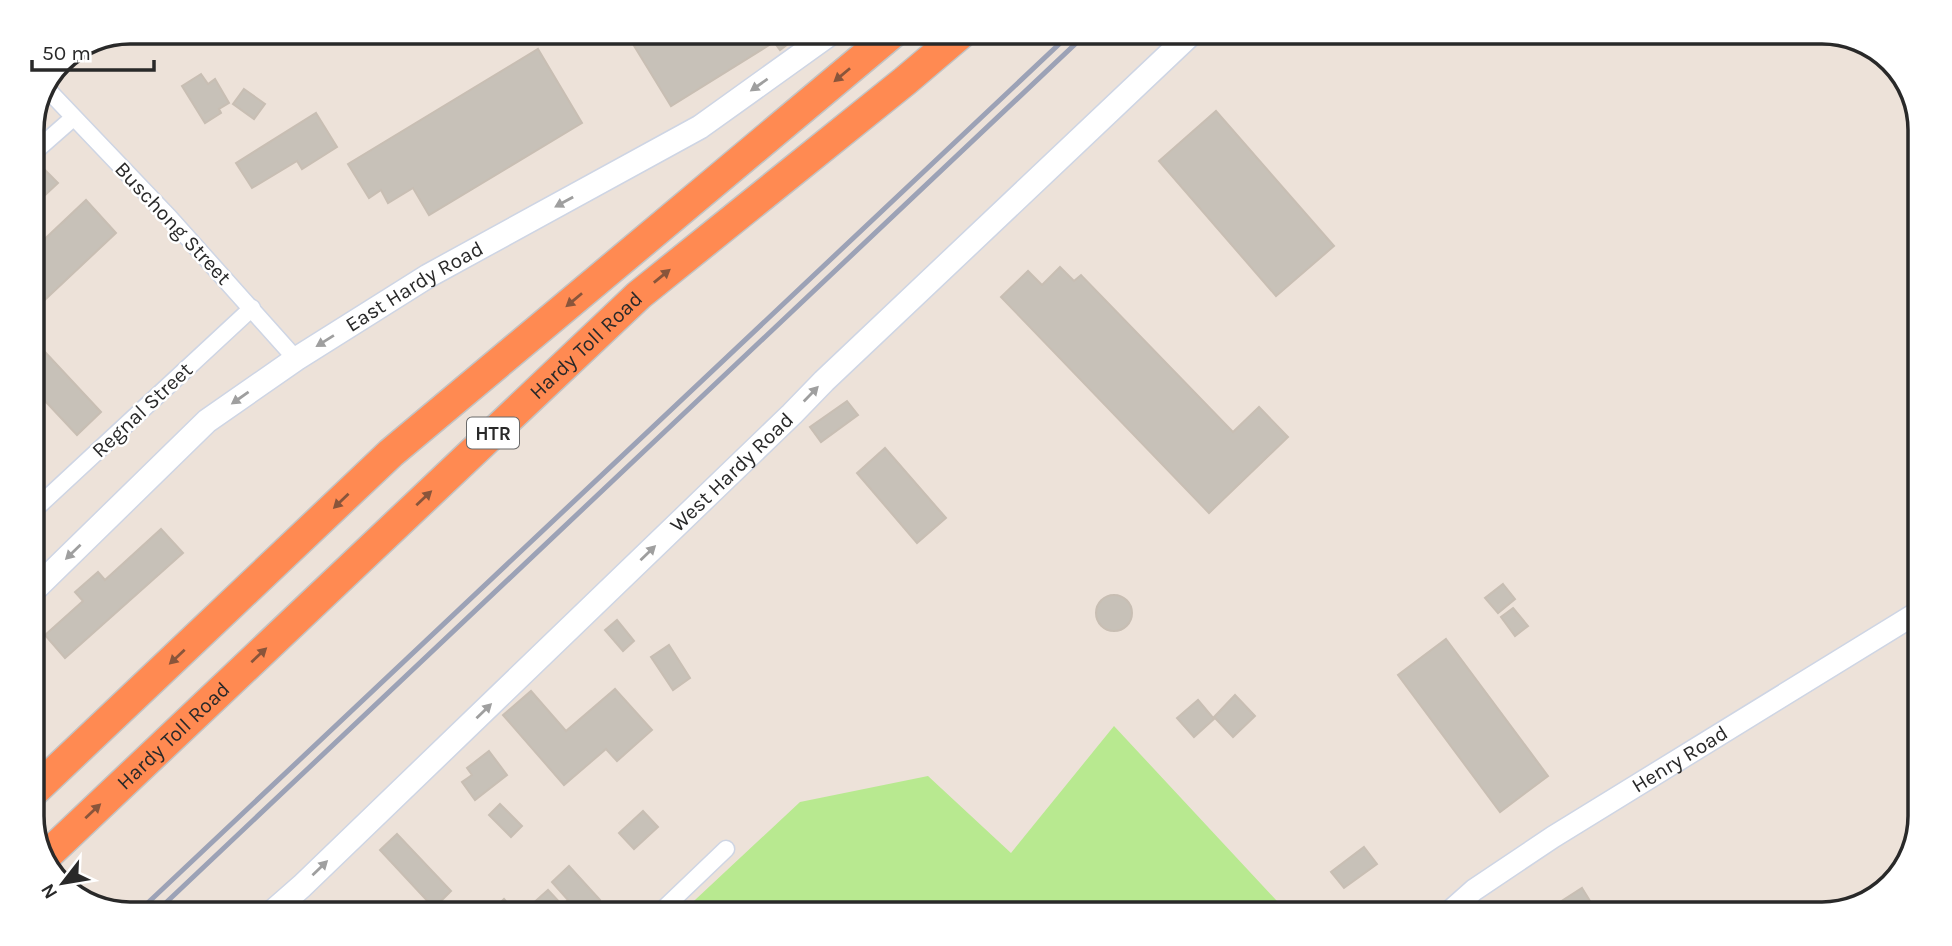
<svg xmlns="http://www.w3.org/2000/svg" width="1952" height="946" viewBox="0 0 1952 946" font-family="Karla,sans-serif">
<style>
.green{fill:#b8e990}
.building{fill:#c7c1b8;stroke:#c8beb3;stroke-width:2}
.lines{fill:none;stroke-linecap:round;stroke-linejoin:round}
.minor-casing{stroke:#ced5e4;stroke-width:19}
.tertiary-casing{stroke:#ced5e4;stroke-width:24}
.secondary-casing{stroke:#ced5e4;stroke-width:26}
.motorway-casing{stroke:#c3c3c3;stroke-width:33}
.minor{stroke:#fff;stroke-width:16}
.tertiary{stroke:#fff;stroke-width:21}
.secondary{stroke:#fff;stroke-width:23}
.motorway{stroke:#ff8a52;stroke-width:30}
.rail{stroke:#9ca2b6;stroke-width:5}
.oneway{fill:#89553b}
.oneway2{fill:#9f9f9f}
.labels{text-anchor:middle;stroke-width:5;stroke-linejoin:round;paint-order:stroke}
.shield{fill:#fff;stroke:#696969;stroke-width:2}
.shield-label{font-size:19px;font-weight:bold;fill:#292929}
.street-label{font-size:21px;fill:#292929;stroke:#fff}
.rim{fill:none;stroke:#292929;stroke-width:3.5}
</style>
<rect width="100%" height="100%" fill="#ede2d9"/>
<path class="green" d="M1114 726 1289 914H680L800 802 928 776 1011 853Z"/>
<g class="building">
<path d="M625 31H805L780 50 774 42 671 106Z"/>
<path d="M538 49 582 123 429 215 413 188 388 203 381 190 369 198 348 164Z"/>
<path d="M201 74 208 84 215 79 229 103 219 109 221 113 205 123 182 86Z"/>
<path d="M244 89 265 104 254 119 233 104Z"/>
<path d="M1216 111 1334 246 1276 296 1159 161Z"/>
<path d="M316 113 337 147 302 169 297 161 252 188 236 163Z"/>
<path d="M45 170 58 183 44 196 32 183Z"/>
<path d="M86 200 116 233 32 312V251Z"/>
<path d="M1060 267 1074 281 1081 275 1233 432 1259 407 1288 437 1209 513 1001 297 1028 271 1042 285Z"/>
<path d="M45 352 101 412 77 435 32 387V364Z"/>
<path d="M847 401 858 415 821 442 810 427Z"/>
<path d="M885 448 946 518 917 543 857 473Z"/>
<path d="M32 452 44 466 32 478Z"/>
<path d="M161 529 183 553 65 658 45 635 83 601 75 592 98 572 105 580Z"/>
<path d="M1503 584 1515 599 1498 613 1485 598Z"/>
<circle cx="1114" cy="613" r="18"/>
<path d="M1513 608 1528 626 1515 636 1501 617Z"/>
<path d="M617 620 634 641 623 651 605 630Z"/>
<path d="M1446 639 1548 776 1500 812 1398 675Z"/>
<path d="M669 645 690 678 673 690 651 657Z"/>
<path d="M615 689 652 730 617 761 606 749 564 785 503 715 531 691 566 731Z"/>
<path d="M1235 695 1255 716 1233 737 1214 717Z"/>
<path d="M1198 700 1214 719 1194 737 1177 718Z"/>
<path d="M489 751 507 775 475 800 462 782 472 775 467 768Z"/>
<path d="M500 804 522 826 511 837 489 815Z"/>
<path d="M643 811 658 827 634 849 619 833Z"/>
<path d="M397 834 451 891 434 908 380 850Z"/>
<path d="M1364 847 1377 864 1344 888 1331 872Z"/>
<path d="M569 866 600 900 585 914H536L529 907 548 890 562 905 568 900 552 882Z"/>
<path d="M1582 888 1598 914H1568L1560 902Z"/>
<path d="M504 899 517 914H501L495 908Z"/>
<path d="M1675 908 1679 914H1663Z"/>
</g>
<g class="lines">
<defs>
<g id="minor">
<path d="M47 89 170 218 296 359"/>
<path d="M32 154 73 118"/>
<path d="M32 512 252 308"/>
<path d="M658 914 726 849"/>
</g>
<g id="tertiary">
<path id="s1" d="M1447 914 1474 890 1553 837 1920 611"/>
</g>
<g id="secondary">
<path id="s2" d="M32 592 207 421 296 359 428 276 700 127 834 31"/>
<path id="s3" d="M270 914 302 886 792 414 824 381 1194 31"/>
</g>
<g id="motorway">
<path d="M32 793 391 453 895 31"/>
<path id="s4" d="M44 858 639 295 905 81 964 31"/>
</g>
</defs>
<use href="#minor" class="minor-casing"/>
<use href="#tertiary" class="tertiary-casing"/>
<use href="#secondary" class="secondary-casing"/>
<use href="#motorway" class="motorway-casing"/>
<use href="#minor" class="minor"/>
<use href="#tertiary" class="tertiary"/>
<use href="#secondary" class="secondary"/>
<use href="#motorway" class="motorway"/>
<g class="rail">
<path d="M136 914 1073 31"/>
<path d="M154 914 1089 31"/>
</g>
</g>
<defs><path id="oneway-solid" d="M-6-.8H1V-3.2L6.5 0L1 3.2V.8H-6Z" transform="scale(1.75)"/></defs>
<g class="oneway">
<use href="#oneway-solid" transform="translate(842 75) rotate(140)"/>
<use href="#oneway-solid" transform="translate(662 276) rotate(-39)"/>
<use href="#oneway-solid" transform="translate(574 300) rotate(140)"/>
<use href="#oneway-solid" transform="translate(424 498) rotate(-43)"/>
<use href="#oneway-solid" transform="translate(341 501) rotate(136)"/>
<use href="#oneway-solid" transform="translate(259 655) rotate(-43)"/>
<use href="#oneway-solid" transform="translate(177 657) rotate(137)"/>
<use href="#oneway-solid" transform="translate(93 811) rotate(-43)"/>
</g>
<g class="oneway2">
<use href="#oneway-solid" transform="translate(759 85) rotate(145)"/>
<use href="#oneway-solid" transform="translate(564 202) rotate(151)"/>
<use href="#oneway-solid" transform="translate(325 341) rotate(148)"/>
<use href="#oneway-solid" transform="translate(811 394) rotate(-46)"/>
<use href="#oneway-solid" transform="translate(240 398) rotate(145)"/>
<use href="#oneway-solid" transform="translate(73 552) rotate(136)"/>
<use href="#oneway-solid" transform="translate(648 553) rotate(-44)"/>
<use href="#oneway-solid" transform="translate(484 711) rotate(-44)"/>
<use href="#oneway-solid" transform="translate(320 868) rotate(-44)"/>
</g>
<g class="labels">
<rect class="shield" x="467" y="417.5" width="52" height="31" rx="5"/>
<g class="shield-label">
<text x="493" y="440">HTR</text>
</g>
<g class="street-label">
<text transform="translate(173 223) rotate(47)" y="7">Buschong Street</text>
<text dy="7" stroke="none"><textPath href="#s2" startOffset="492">East Hardy Road</textPath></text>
<text dy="7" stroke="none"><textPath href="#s4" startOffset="746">Hardy Toll Road</textPath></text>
<text transform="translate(142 410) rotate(-43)" y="7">Regnal Street</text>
<text dy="7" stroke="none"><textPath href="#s3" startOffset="639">West Hardy Road</textPath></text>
<text dy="7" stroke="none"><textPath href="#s4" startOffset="178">Hardy Toll Road</textPath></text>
<text dy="7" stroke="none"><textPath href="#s1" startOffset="280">Henry Road</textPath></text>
</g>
</g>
<path d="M0 0H1952V946H0ZM130 44H1822A86 86 0 0 1 1908 130V816A86 86 0 0 1 1822 902H130A86 86 0 0 1 44 816V130A86 86 0 0 1 130 44Z" fill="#fff" fill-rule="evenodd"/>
<path class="rim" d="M130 44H1822A86 86 0 0 1 1908 130V816A86 86 0 0 1 1822 902H130A86 86 0 0 1 44 816V130A86 86 0 0 1 130 44Z"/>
<g transform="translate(63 883) rotate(239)" stroke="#ffffff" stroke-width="5" paint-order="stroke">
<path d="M0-5L12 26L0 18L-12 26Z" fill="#292929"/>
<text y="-10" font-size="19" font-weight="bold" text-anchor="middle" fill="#292929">N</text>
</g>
<path d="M32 60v10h122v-10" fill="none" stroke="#292929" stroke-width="3.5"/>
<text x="42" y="60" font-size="21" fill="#292929" stroke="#ffffff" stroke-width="5" paint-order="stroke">50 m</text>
</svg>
